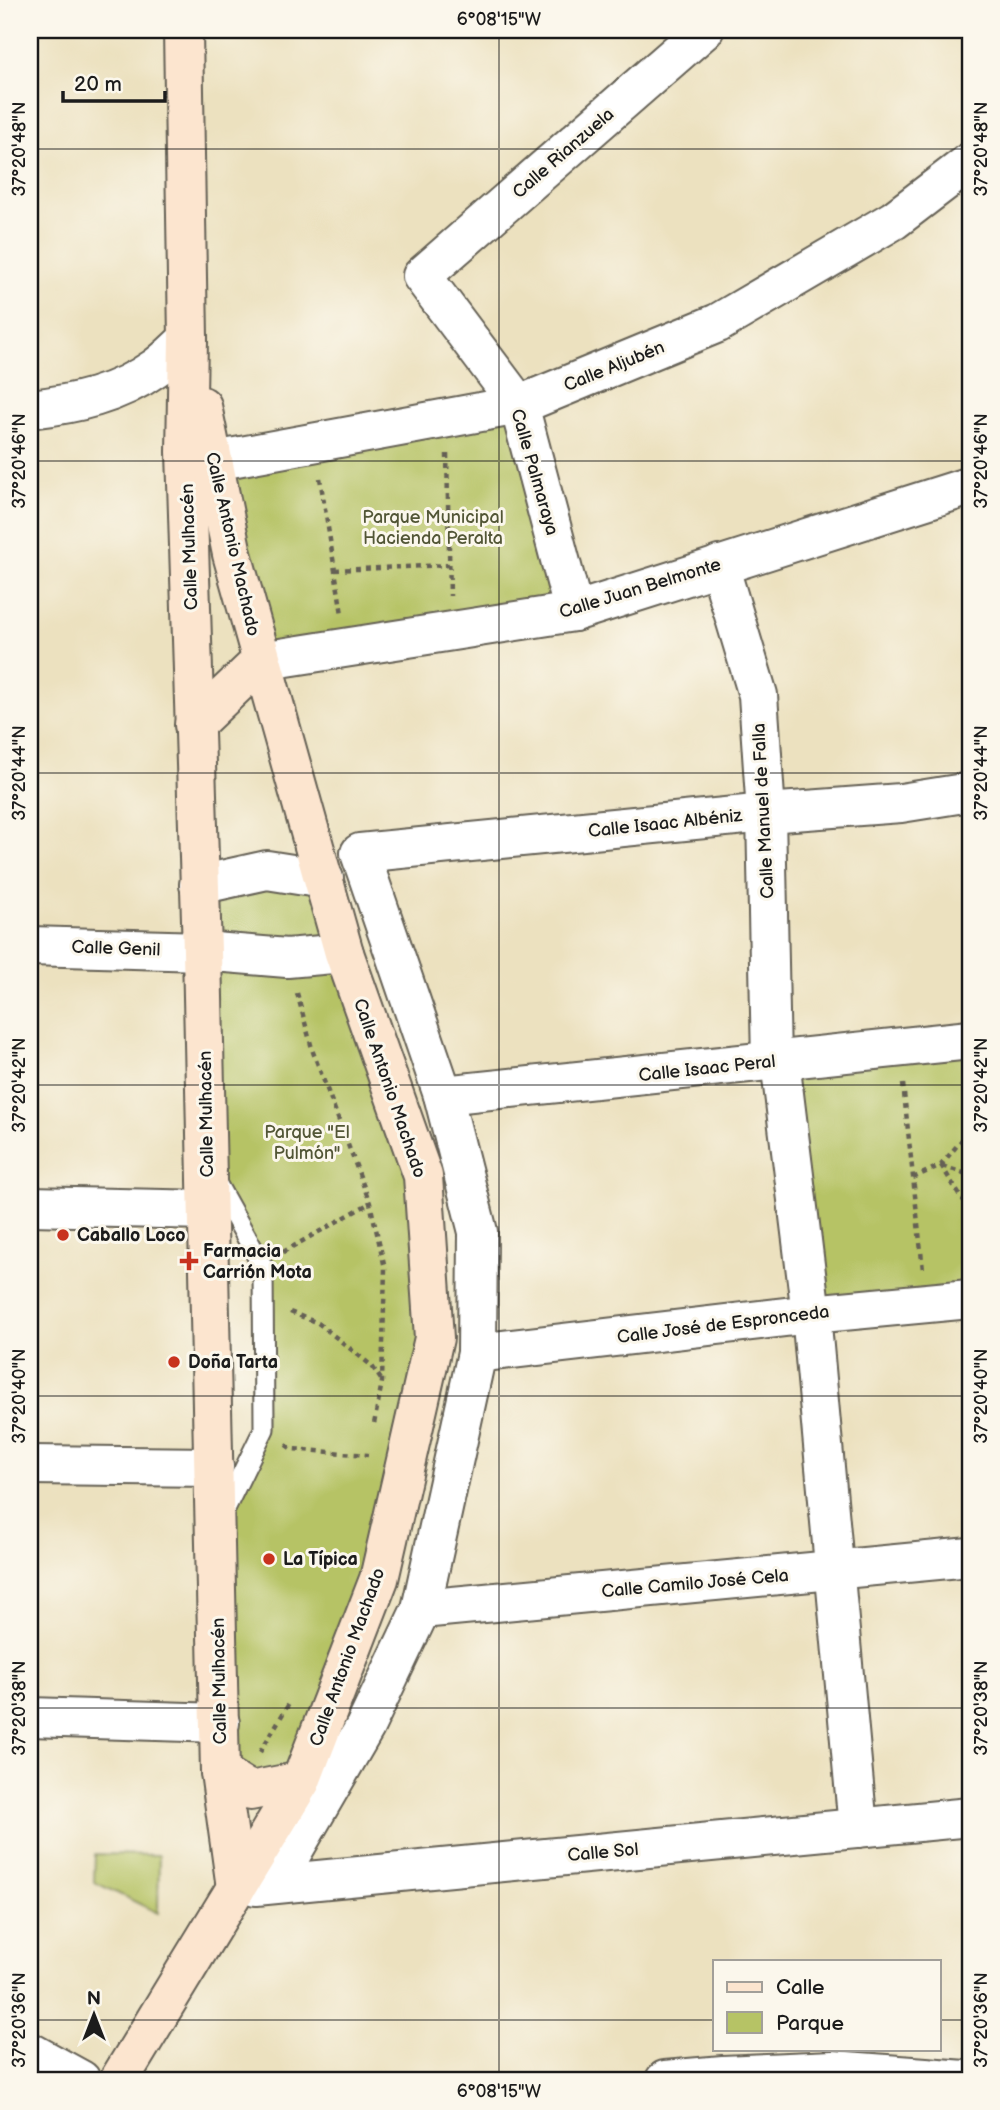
<svg xmlns="http://www.w3.org/2000/svg" width="1000" height="2110" viewBox="0 0 1000 2110" font-family="'Balsamiq Sans',sans-serif">
<style>
.green{fill:#b6c365;stroke:#697040;stroke-width:2}
.lines{fill:none;stroke-linecap:round;stroke-linejoin:round}
.lane-casing{stroke:#656155;stroke-width:23}
.street-casing{stroke:#656155;stroke-width:42}
.secondary-casing{stroke:#656155;stroke-width:42}
.path{stroke:#656155;stroke-width:4.5;stroke-dasharray:5 5;stroke-linecap:butt}
.lane{stroke:#fff;stroke-width:19}
.street{stroke:#fff;stroke-width:38}
.secondary{stroke:#fce5cf;stroke-width:38}
.ticks{fill:none;stroke:#1c1c1c;stroke-width:2;stroke-opacity:0.45}
.poi-dot{fill:#c8321e;stroke:#fbf7ec;stroke-width:2.5}
.labels{text-anchor:middle;stroke-width:6;stroke-linejoin:round;paint-order:stroke}
.street-label{font-size:18px;fill:#1c1c1c;stroke:#fbf7ec}
.park-label{font-size:18px;fill:#525636;stroke:#fbf7ec}
.poi-label{font-size:18px;font-weight:bold;fill:#1c1c1c;stroke:#fbf7ec;text-anchor:start}
.neatline{fill:none;stroke:#1c1c1c;stroke-width:2.5}
.ticks-label{font-size:18px;text-anchor:middle;fill:#1c1c1c}
</style>
<rect width="100%" height="100%" fill="#fbf7ec"/>
<filter id="ink" filterUnits="userSpaceOnUse"><feTurbulence type="fractalNoise" baseFrequency=".0143" numOctaves="2"/><feDisplacementMap in="SourceGraphic" scale="14" xChannelSelector="R" yChannelSelector="G"/><feConvolveMatrix kernelMatrix="1 2 1 2 8 2 1 2 1" color-interpolation-filters="sRGB"/></filter>
<filter id="wash" filterUnits="userSpaceOnUse"><feTurbulence type="fractalNoise" baseFrequency=".00686" numOctaves="4" result="noise"/><feDisplacementMap in="SourceGraphic" scale="28" xChannelSelector="R" yChannelSelector="G"/><feGaussianBlur stdDeviation="1.57" result="paint"/><feColorMatrix in="noise" values="0 0 0 0 0 0 0 0 0 0 0 0 0 0 0 0 0 1.4 0 .05"/><feComposite in="paint" operator="in"/></filter>
<g filter="url(#wash)">
<rect width="100%" height="100%" fill="#ece1bf"/>
<g class="green">
<path d="M519 405 574 612 261 661 214 461Z"/>
<path d="M324 879 423 1176 434 1338 301 1781 220 1772 215 1528 264 1429 263 1267 207 1165 199 885Z"/>
<path d="M970 1040V1299L811 1314 780 1061Z"/>
<path d="M95 1854 159 1855 158 1913 94 1882Z"/>
</g>
</g>
<g filter="url(#ink)">
<g class="lines">
<defs>
<path id="lane" d="M214 1179 263 1267 264 1429 222 1515"/>
<g id="street">
<path d="M30 409C75 404 117 395 155 368 167 360 177 349 188 339"/>
<path d="M214 461 519 405 718 323 894 220 970 162"/>
<path d="M719 565 758 695 766 813 771 1062"/>
<path d="M574 612 519 405 422 276 704 30"/>
<path d="M261 661 574 612 970 486"/>
<path d="M199 885 267 870 324 879"/>
<path d="M30 946 202 951 287 958 344 953"/>
<path d="M780 1061 811 1314 858 1828"/>
<path d="M443 1095 970 1040"/>
<path d="M30 1206 208 1210"/>
<path d="M477 1353 811 1314 970 1299"/>
<path d="M30 1465 214 1467"/>
<path d="M421 1609 970 1557"/>
<path d="M30 1717 220 1723"/>
<path d="M274 1884 365 1727 421 1609 477 1353 478 1232 443 1095 360 853 766 813 901 803 970 792"/>
<path d="M256 1886 970 1817"/>
<path d="M30 2052 81 2080"/>
<path d="M665 2080 723 2075 833 2070 965 2080"/>
</g>
<g id="secondary">
<path d="M183 30 188 339 186 452 202 951 220 1772 236 1888"/>
<path d="M194 725 261 661"/>
<path d="M220 1772 250 1791 301 1781"/>
<path d="M119 2080 301 1781 379 1579 434 1338 423 1176 344 953 232 554 202 406"/>
</g>
</defs>
<use href="#lane" class="lane-casing"/>
<use href="#street" class="street-casing"/>
<use href="#secondary" class="secondary-casing"/>
<g class="path">
<path d="M447 454 450 596"/>
<path d="M320 478 342 614"/>
<path d="M335 570 449 565"/>
<path d="M297 993 313 1052 370 1203 385 1268 382 1382 374 1424"/>
<path d="M903 1084 923 1270"/>
<path d="M941 1165 962 1199 970 1205"/>
<path d="M942 1166 970 1175"/>
<path d="M913 1178 941 1165 970 1130"/>
<path d="M283 1252 370 1203"/>
<path d="M290 1312 318 1323 372 1366 382 1381"/>
<path d="M286 1445 292 1449 368 1455"/>
<path d="M260 1752 290 1702"/>
</g>
<use href="#lane" class="lane"/>
<use href="#street" class="street"/>
<use href="#secondary" class="secondary"/>
</g>
</g>
<path class="ticks" d="M499 30V2080M30 149H970M30 461H970M30 773H970M30 1085H970M30 1396H970M30 1708H970M30 2020H715M939 2020H970"/>
<g class="poi-dot">
<circle cx="63" cy="1235" r="7"/>
<path d="M185.5 1250.5h7v7h7v7h-7v7h-7v-7h-7v-7h7z"/>
<circle cx="174" cy="1362" r="7"/>
<circle cx="269" cy="1559" r="7"/>
</g>
<g class="labels">
<g class="street-label">
<text transform="translate(563 153) rotate(-41)" y="6">Calle Rianzuela</text>
<text transform="translate(614 366) rotate(-22)" y="6">Calle Aljubén</text>
<text transform="translate(535 472) rotate(74)" y="6">Calle Palmaraya</text>
<text transform="translate(233 544) rotate(77)" y="6">Calle Antonio Machado</text>
<text transform="translate(189 547) rotate(-92)" y="6">Calle Mulhacén</text>
<text transform="translate(640 588) rotate(-17)" y="6">Calle Juan Belmonte</text>
<text transform="translate(763 811) rotate(-93)" y="6">Calle Manuel de Falla</text>
<text transform="translate(665 823) rotate(-6)" y="6">Calle Isaac Albéniz</text>
<text transform="translate(116 948) rotate(2)" y="6">Calle Genil</text>
<text transform="translate(707 1068) rotate(-6)" y="6">Calle Isaac Peral</text>
<text transform="translate(390 1088) rotate(71)" y="6">Calle Antonio Machado</text>
<text transform="translate(206 1114) rotate(-91)" y="6">Calle Mulhacén</text>
<text transform="translate(723 1324) rotate(-7)" y="6">Calle José de Espronceda</text>
<text transform="translate(695 1583) rotate(-5)" y="6">Calle Camilo José Cela</text>
<text transform="translate(347 1657) rotate(-70)" y="6">Calle Antonio Machado</text>
<text transform="translate(219 1681) rotate(-91)" y="6">Calle Mulhacén</text>
<text transform="translate(603 1852) rotate(-5)" y="6">Calle Sol</text>
</g>
<g class="park-label">
<text x="433" y="523">Parque Municipal<tspan x="433" dy="21">Hacienda Peralta</tspan></text>
<text x="307" y="1138">Parque "El<tspan x="307" dy="21">Pulmón"</tspan></text>
</g>
<g class="poi-label">
<text x="77" y="1241">Caballo Loco</text>
<text x="203" y="1257">Farmacia<tspan x="203" dy="21">Carrión Mota</tspan></text>
<text x="188" y="1368">Doña Tarta</text>
<text x="283" y="1565">La Típica</text>
</g>
</g>
<rect width="1000" height="2110" fill="none" stroke="#fbf7ec" stroke-width="77"/>
<rect x="713" y="1960" width="228" height="91" fill="#fbf7ec" stroke="#a29f99" stroke-width="2"/>
<rect x="727" y="1982" width="35" height="10" fill="#fce5cf" stroke="#a29f99" stroke-width="2"/>
<text x="776" y="1994" font-size="21" fill="#1c1c1c">Calle</text>
<rect x="727" y="2012" width="35" height="21" fill="#b6c365" stroke="#a29f99" stroke-width="2"/>
<text x="776" y="2030" font-size="21" fill="#1c1c1c">Parque</text>
<g transform="translate(94 2015)" stroke="#fbf7ec" stroke-width="5" paint-order="stroke">
<path d="M0-5L12 26L0 18L-12 26Z" fill="#1c1c1c"/>
<text y="-10" font-size="19" font-weight="bold" text-anchor="middle" fill="#1c1c1c">N</text>
</g>
<path d="M63 91v10h102v-10" fill="none" stroke="#1c1c1c" stroke-width="3.5"/>
<text x="74" y="91" font-size="21" fill="#1c1c1c" stroke="#fbf7ec" stroke-width="5" paint-order="stroke">20 m</text>
<rect x="38" y="38" width="924" height="2034" class="neatline"/>
<g class="ticks-label">
<text x="499" y="25">6°08'15"W</text>
<text transform="translate(19 149) rotate(-90)" y="6">37°20'48"N</text>
<text transform="translate(981 149) rotate(-90)" y="6">37°20'48"N</text>
<text transform="translate(19 461) rotate(-90)" y="6">37°20'46"N</text>
<text transform="translate(981 461) rotate(-90)" y="6">37°20'46"N</text>
<text transform="translate(19 773) rotate(-90)" y="6">37°20'44"N</text>
<text transform="translate(981 773) rotate(-90)" y="6">37°20'44"N</text>
<text transform="translate(19 1085) rotate(-90)" y="6">37°20'42"N</text>
<text transform="translate(981 1085) rotate(-90)" y="6">37°20'42"N</text>
<text transform="translate(19 1396) rotate(-90)" y="6">37°20'40"N</text>
<text transform="translate(981 1396) rotate(-90)" y="6">37°20'40"N</text>
<text transform="translate(19 1708) rotate(-90)" y="6">37°20'38"N</text>
<text transform="translate(981 1708) rotate(-90)" y="6">37°20'38"N</text>
<text transform="translate(19 2020) rotate(-90)" y="6">37°20'36"N</text>
<text transform="translate(981 2020) rotate(-90)" y="6">37°20'36"N</text>
<text x="499" y="2097">6°08'15"W</text>
</g>
</svg>
